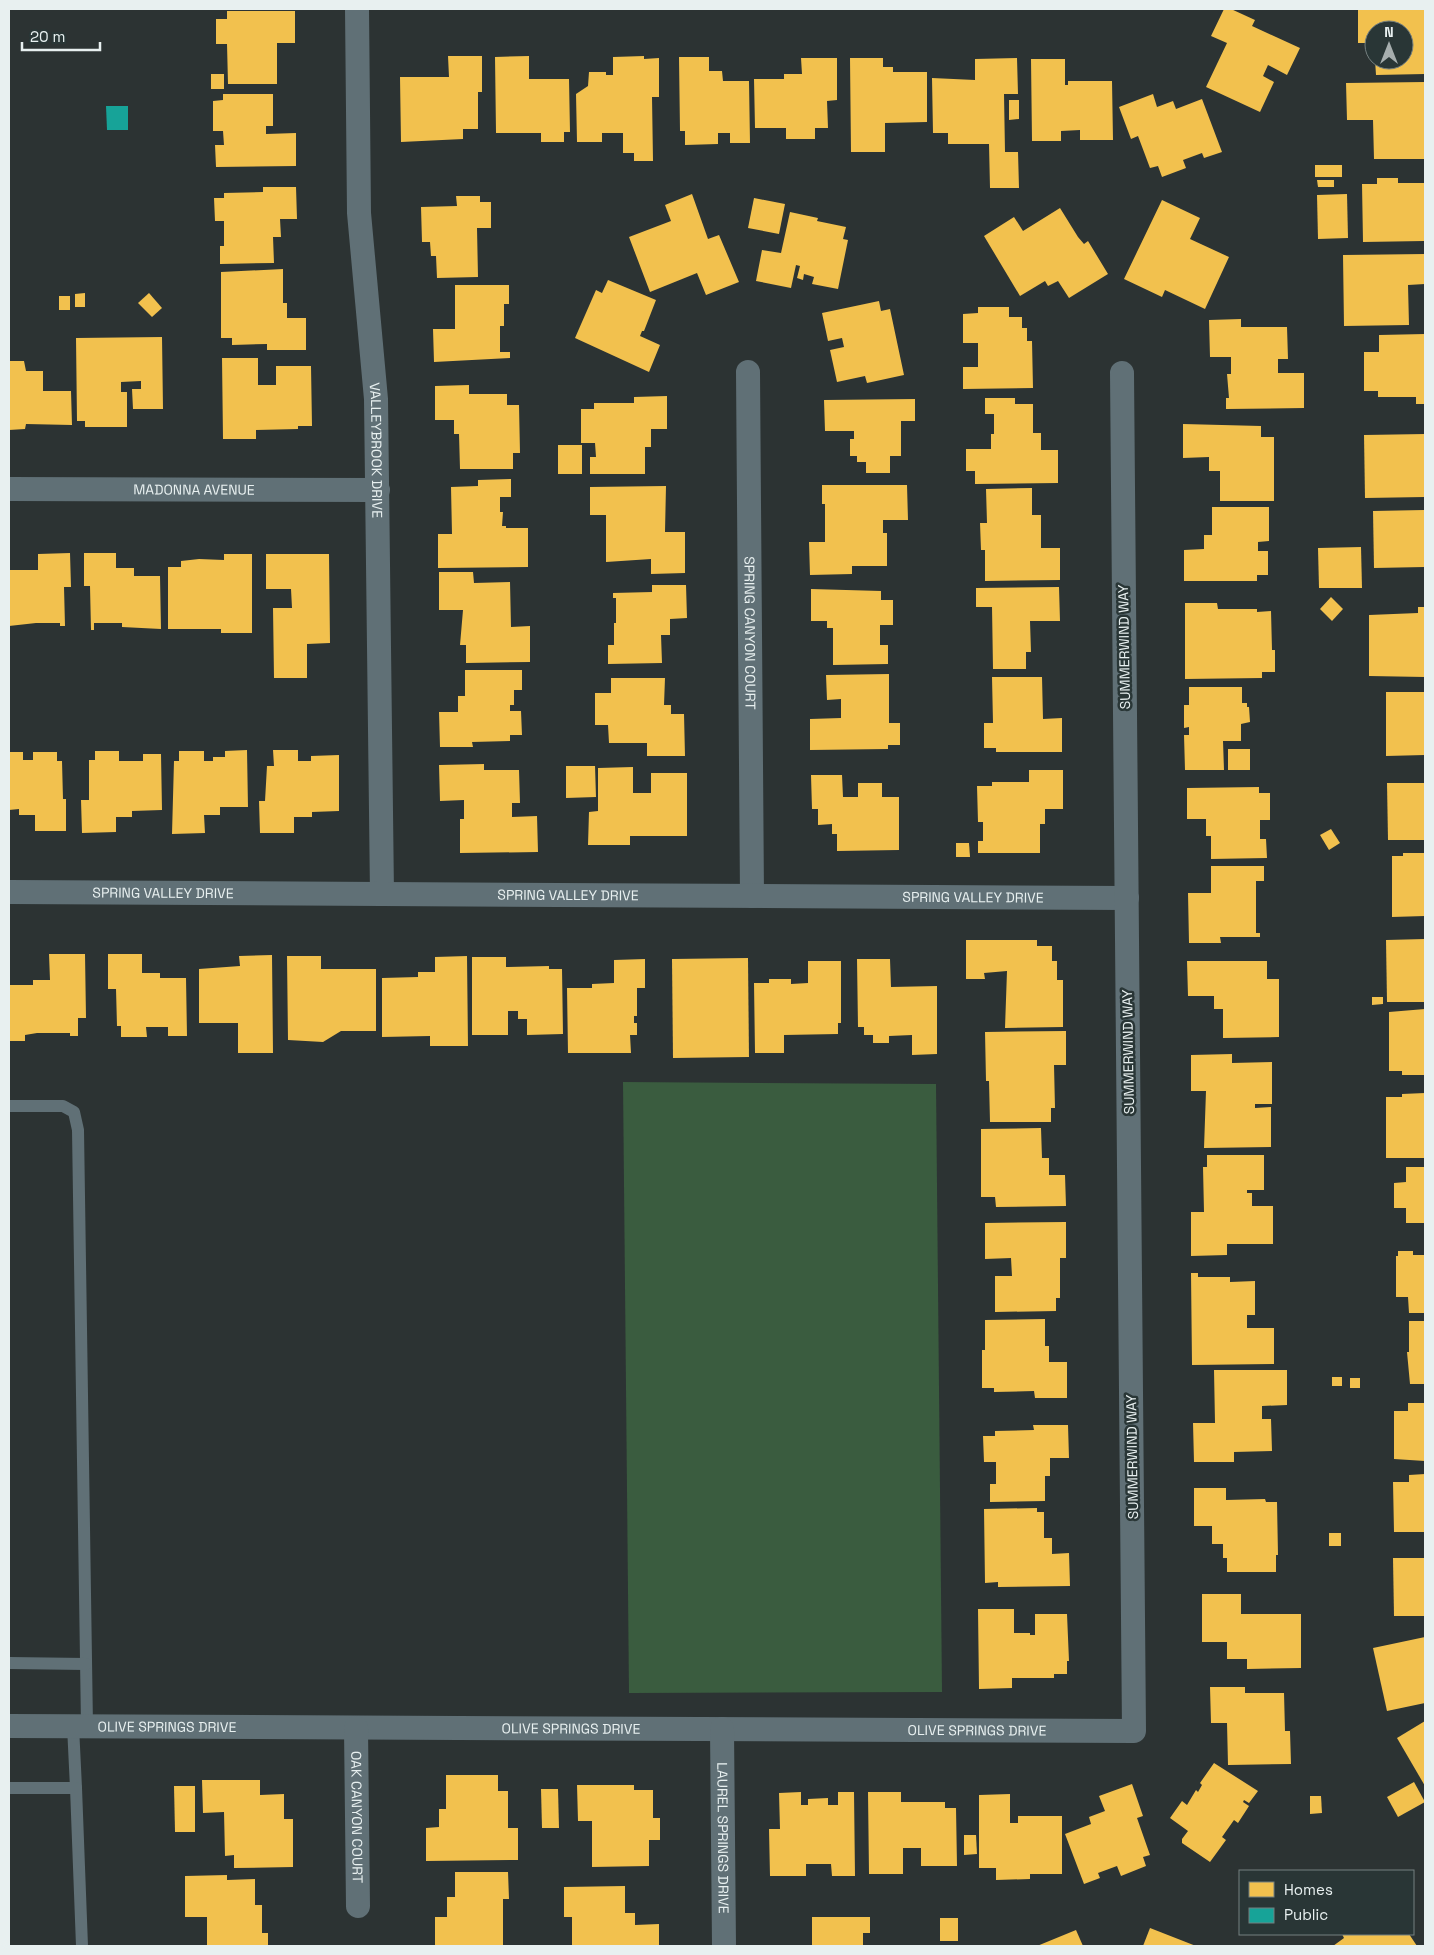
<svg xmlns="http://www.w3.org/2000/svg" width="1434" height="1955" viewBox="0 0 1434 1955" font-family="'Space Grotesk',sans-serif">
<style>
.green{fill:#3a5c3f}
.homes{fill:#f2c14e}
.public{fill:#17a398}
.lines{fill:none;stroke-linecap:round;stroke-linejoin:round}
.service{stroke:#607076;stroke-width:12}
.minor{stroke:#607076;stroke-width:24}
.labels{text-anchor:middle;stroke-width:5;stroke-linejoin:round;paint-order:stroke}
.street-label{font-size:14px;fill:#e8f0f0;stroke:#293636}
</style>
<rect width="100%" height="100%" fill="#2c3333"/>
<path class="green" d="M623 1082 936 1084 942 1692 629 1693Z"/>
<g class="homes">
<path d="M1224 9H1231L1255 20 1252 26 1300 48 1287 75 1268 65 1263 76 1274 82 1260 112 1206 87 1227 43 1211 36Z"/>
<path d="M1358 9H1425V74L1376 75 1375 60H1404V30H1374V43H1358Z"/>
<path d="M227 11H295V43H277V84H228L227 44H216V19H227Z"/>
<path d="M448 56H482V92H478V129H463V139L401 142 400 77H449Z"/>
<path d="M529 56V79H569L570 132H564V142H541V133H496L495 57Z"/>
<path d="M644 56V59L659 58V97H652L653 161H634V153H623V133H602V142H577L576 94 588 86 589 72H606V75H613V57Z"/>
<path d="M679 57H709V71H722L723 81H749L750 143H730V133H718V144L685 145V131H680Z"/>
<path d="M801 58H837V100L827 101 828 128H815V139H786V128H755L754 79H784V74H802Z"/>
<path d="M850 58H883V67H893V72H927V122L885 123V152H851Z"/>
<path d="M1017 58 1018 94H1004L1005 152H1018L1019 188H990L989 144H948V133H933L932 78 975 80V59Z"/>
<path d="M1031 59H1065V85H1068V81H1112L1113 140H1080V130L1061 131V141H1032Z"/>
<rect x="211" y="74" width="13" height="15"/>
<path d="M1425 82V159H1374L1373 120H1347L1346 83Z"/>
<path d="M223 94H273V126H266V134L296 133V166L216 167 215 145H224L223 131H213V101L223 100Z"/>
<path d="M1153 94 1157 107 1173 101 1176 109 1202 99 1222 152 1204 158 1202 153 1183 160 1186 168 1162 177 1158 166 1150 168 1138 136 1131 139 1119 107Z"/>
<path d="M1009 100H1019V119L1009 120Z"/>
<rect x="1315" y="165" width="27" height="12"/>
<path d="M1377 178H1398V183H1424V241L1363 242 1362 184H1377Z"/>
<path d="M1317 180H1334V187H1318Z"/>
<path d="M263 187H296L297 219H280L281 237H273L274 263 220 264V246H224V221H215L214 198H224V193L263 192Z"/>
<path d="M692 194 708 239 719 235 739 282 706 295 697 273 650 292 629 237 671 221 665 205Z"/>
<path d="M1347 194 1348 238 1318 239 1317 195Z"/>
<path d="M456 196H480V202H491V228H477L478 277 437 278 436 256H431L430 242H422L421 207 457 206Z"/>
<path d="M754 198 785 204 779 234 748 228Z"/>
<path d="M1162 200 1200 218 1190 239 1229 257 1205 309 1165 290 1162 297 1124 279Z"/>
<path d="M1060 208 1078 237 1084 244 1088 241 1108 274 1069 298 1058 281 1048 286 1045 281 1020 296 984 236 1014 217 1023 231Z"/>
<path d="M790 212 818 218 817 221 846 227 843 239 848 240 838 289 812 284 814 277 804 274 803 280 797 278 800 266 796 265 791 288 756 281 762 250 781 253Z"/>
<path d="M1425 254V284L1408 285 1409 325 1344 326 1343 255Z"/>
<path d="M283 269V303H287V318H306V350H267V344L232 345V338H221V272Z"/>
<path d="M608 280 656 300 644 331H642L640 336 660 345 649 372 575 338 596 290 602 293Z"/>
<path d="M455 285H509V304H504V326H500V352H510V358L434 362 433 329H455Z"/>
<path d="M85 293V307H75V294Z"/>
<path d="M149 293 162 308 152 317 138 303Z"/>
<rect x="59" y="296" width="11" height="14"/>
<path d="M879 301 881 311 890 309 904 375 867 383 865 376 837 382 830 350 844 347 842 338 828 341 822 313Z"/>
<path d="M978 307H1009V317H1022V328H1027V341H1032L1033 388 963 389V367H978V343H963V314L978 313Z"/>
<path d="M1241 319V327H1287L1288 359H1278V373H1304V408L1226 409V398H1229L1227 374H1231V357H1210L1209 320Z"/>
<path d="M1425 334V404H1416V397H1378V391H1364V352H1379V335Z"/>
<path d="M162 337 163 409H133L132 389H141V381L121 382V392H127V427H85V421H77L76 338Z"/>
<path d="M222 358H258V385H276V366H311L312 426H298V429L256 430V439H223Z"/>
<path d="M9 361H24L26 371H43V391H71L72 425 26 424 25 429 9 430Z"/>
<path d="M469 385V394H507V405H519L520 453H513V469H460L459 434H454V420H435V386Z"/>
<path d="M667 396V429H651V447H645V474H590V457H596L595 443H581V409H594V403H634V397Z"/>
<path d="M985 398H1015V404H1033V433H1041V450H1058V483L975 484V471H966V449H991V434H994V414H985Z"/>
<path d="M915 399V421H901V456H890V473H866V462H857V456H850V439H854V431H825L824 400Z"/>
<path d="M1183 424 1261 426V437H1274V501H1220V471H1209V457L1183 458Z"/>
<path d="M1425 434V497L1365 498 1364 435Z"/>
<rect x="558" y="445" width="24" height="29"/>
<path d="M511 479V497H500V512H503L502 526H506V528H528V567L438 568V534H452L451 487 478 486V480Z"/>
<path d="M822 485H907L908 520H883V533H887V566H852V574L810 575 809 542H825V504H822Z"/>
<path d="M666 486 665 532H685V573L651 574V559L606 562V515H590V487Z"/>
<path d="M1032 488V515H1041V548H1060V580L985 581V550H981L980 523H987L986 489Z"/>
<path d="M1212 507H1269V541L1258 542V551H1268V575H1257V581H1184V550L1204 549V535H1212Z"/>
<path d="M1424 510 1425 567 1374 568 1373 511Z"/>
<path d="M1361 547 1362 588H1319L1318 548Z"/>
<path d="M70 553 71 587H64L65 626H60V623H36L9 626V570H38V554Z"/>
<path d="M84 553H116V568H134V576H160L161 629 122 627V623H94V630H91L90 586H84Z"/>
<path d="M224 554H252V633H221V629H168V567H181V561L199 559 224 560Z"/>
<path d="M266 554H329L330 643 307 644V678H274L273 608H292L291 589H266Z"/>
<path d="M439 572H473L474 583 510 582 511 627 530 626V662L466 663V645H460L463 610H439Z"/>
<path d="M652 585H686L687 618 670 619V635H661L662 663 608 664V645H614V623H616V598H613V593L652 592Z"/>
<path d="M1059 587 1060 621H1030L1031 652H1026V669H993L992 607H976V588Z"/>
<path d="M811 589 881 591V600H893V625H880V645H888V664L833 665V628H827V621H811Z"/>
<path d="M1331 597 1343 609 1332 621 1320 609Z"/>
<path d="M1185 603H1217L1218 609H1257V612L1271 611 1272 650H1275V672H1262V678L1185 679Z"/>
<path d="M1418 607H1425V677L1369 676V615L1418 613Z"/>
<path d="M465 670H522V690H514V705H510V711H521L522 735H510V741L472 742 473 747H440L439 712H458V696H465Z"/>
<path d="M889 674V723H900V745H888V749L810 750V719L841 718V699L827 700 826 675Z"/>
<path d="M992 677H1042L1043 719 1062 718V752H996V748H984V723H993Z"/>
<path d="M611 678H665L664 705H671V714H684L685 756H647V743H609L608 725H595V693H611Z"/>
<path d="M1189 687H1242V703H1247V707H1249L1250 722 1241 724V741H1223L1224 770H1185L1184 735H1189V727L1184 728V705H1189Z"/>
<path d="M1386 692H1425V755L1386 756Z"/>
<rect x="1228" y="749" width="22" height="21"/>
<path d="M247 750 248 807H220V815H204L205 833 172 834 174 761H179V751H204V761H213V757H225V751Z"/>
<path d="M273 750H298V761H311V756L339 755V811L312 812V817H294V833H260L259 801H265L267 766H274Z"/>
<path d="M95 751H119V761H143V754H161L162 810 132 811V817H116V832L82 833 81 800H89V760H95Z"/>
<path d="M9 752H23V760H33V752H57V761H62L63 799H66V831H35V815H19V809L9 810Z"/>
<path d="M484 764V770H519L520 803H512V817L537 816 538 852 460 853V819H464V800L440 801 439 765Z"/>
<path d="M566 766H595L596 797 566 798Z"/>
<path d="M633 767V793H651V773H687V836H630V845H588L589 812 598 811V768Z"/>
<path d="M1029 770H1063V809H1045V824H1040V853H978V841H983V822H978L977 786H992V782H1029Z"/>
<path d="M811 775H842L843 797H858V783H882V797H899V850L837 851V834H832V824L818 825V809H812Z"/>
<path d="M1387 783H1425V840H1388Z"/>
<path d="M1259 787V793H1270V820H1260V839H1266L1267 858 1211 859V836H1206V819H1187V788Z"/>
<path d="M1331 829 1340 843 1329 850 1320 835Z"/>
<path d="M956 843H969L970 857H956Z"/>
<path d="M1403 853H1425V916L1392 917V856H1403Z"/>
<path d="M1211 866H1264V881H1256V933H1260V937H1220L1221 943H1189L1188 893H1211Z"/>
<path d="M1425 939V1002H1387L1386 940Z"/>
<path d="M966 940H1037V946H1052V961H1057V980H1063V1027L1005 1028 1007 971 984 973 985 979H966Z"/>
<path d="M49 954H85L86 1018H78V1036H70V1033H37L25 1035V1041H9V985H33V980H50Z"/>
<path d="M108 954H142V973H160V978H186L187 1036H168V1027H146L147 1037H121V1026H117L116 989H108Z"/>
<path d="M272 955 273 1053H238V1023H199V969L240 966 239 956Z"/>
<path d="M287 956H321V969H376V1031H341L323 1042 288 1040Z"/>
<path d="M467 956 468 1046H430V1036L382 1037V978L418 977V972H435V957Z"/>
<path d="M472 957H506V967L549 966V969H562L563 1034 527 1035V1019H518V1011H508V1035H472Z"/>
<path d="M748 958 749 1057 673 1058 672 959Z"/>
<path d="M645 959V988H637V1016H634V1023H637V1035H630L631 1053H568L567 988H592V984L614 983V960Z"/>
<path d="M857 959H890L891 987 937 986V1054L912 1055V1035L889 1036V1043H873V1035H864V1027H858Z"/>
<path d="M808 961H841V1023H838V1034L784 1035V1053H755L754 983H769V979H791V984L808 983Z"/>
<path d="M1187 961H1267V979H1279V1037L1223 1038V1009H1214V996H1188Z"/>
<path d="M1372 997H1383V1004L1372 1005Z"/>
<path d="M1425 1009V1075H1402V1071H1389V1012Z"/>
<path d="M1066 1031V1065H1054L1055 1108H1051V1122H990L989 1081H986L985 1032Z"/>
<path d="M1232 1054V1063L1272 1062V1104H1255V1108L1271 1107V1147L1204 1148 1206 1091H1191V1055Z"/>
<path d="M1425 1093V1158H1386V1097H1402V1094Z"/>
<path d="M1041 1128 1042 1158H1049V1175H1065L1066 1206 996 1207 995 1197H981V1129Z"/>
<path d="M1207 1155H1264V1190H1247V1193H1252V1206H1273V1244H1227V1255L1191 1256V1212H1204L1203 1167H1207Z"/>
<path d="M1406 1167H1425V1223H1406V1208H1394V1183L1406 1182Z"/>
<path d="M1066 1222V1258H1060V1298H1056V1311L995 1312V1276H1012L1011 1258 985 1259V1223Z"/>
<path d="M1398 1251H1413V1255H1425V1313H1409L1408 1297H1396V1256H1398Z"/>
<path d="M1191 1273H1198V1277H1230V1282L1255 1281V1315H1247V1328H1274V1364L1192 1365Z"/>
<path d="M1045 1319V1346H1049V1362H1067V1398H1035L1034 1391 994 1392V1388H982V1350H985V1320Z"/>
<path d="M1409 1321H1425V1384H1410L1407 1352H1409Z"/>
<path d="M1214 1370H1287V1405L1262 1406V1419H1271L1272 1451 1234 1452V1462H1194L1193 1423H1215Z"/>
<rect x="1332" y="1377" width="10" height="9"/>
<rect x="1350" y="1378" width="10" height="10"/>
<path d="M1408 1403H1425V1461L1394 1459V1411H1408Z"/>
<path d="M1033 1425H1068L1069 1458H1050V1476H1045V1501L990 1502V1484H996V1462H984L983 1436H995V1431L1034 1430Z"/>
<path d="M1425 1474V1532H1394L1393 1482H1409V1475Z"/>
<path d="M1194 1488H1226V1500L1265 1499 1266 1502H1277L1278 1555H1276V1572H1227V1558H1223V1544H1212V1526H1194Z"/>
<path d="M1037 1508V1512H1044V1538H1052V1554L1069 1553 1070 1586 998 1587V1582L985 1583 984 1509Z"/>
<rect x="1329" y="1533" width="12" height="13"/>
<path d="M1393 1558H1425V1616H1394Z"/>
<path d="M1202 1594H1241V1614H1301V1668L1247 1669V1659H1227V1642H1202Z"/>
<path d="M978 1609H1014V1633H1030V1635H1035V1614H1067L1069 1661H1067V1674H1054V1678H1012V1688L979 1689Z"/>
<path d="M1425 1637V1703L1387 1711 1373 1648Z"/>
<path d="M1210 1687H1245V1693H1284L1285 1731H1290L1291 1764 1228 1765 1227 1723H1211Z"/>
<path d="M1425 1721V1786L1397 1738Z"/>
<path d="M1214 1763 1258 1791 1249 1803 1244 1800 1243 1802 1249 1806 1238 1823 1234 1820 1222 1837 1226 1840 1210 1862 1182 1843V1839L1188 1831 1170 1818 1182 1801 1187 1805 1196 1790 1198 1792 1202 1785 1200 1783Z"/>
<path d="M446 1775H498V1791H508V1828H518V1860L426 1861V1828L439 1827V1809H446Z"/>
<path d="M202 1780H260V1795L284 1794V1819H293V1867L234 1868V1855L225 1856 224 1812 203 1813Z"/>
<path d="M1414 1782 1425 1802 1398 1817 1387 1797Z"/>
<path d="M1132 1784 1143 1816 1137 1818 1150 1855 1143 1857 1146 1866 1121 1876 1117 1866 1098 1873 1100 1878 1084 1884 1065 1834 1091 1824 1089 1817 1105 1811 1099 1796Z"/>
<path d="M577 1785H634V1790H653V1818H660V1840H649V1866L592 1867V1821H578Z"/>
<path d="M174 1786H195V1832H175Z"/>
<path d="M541 1789H558L559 1828H542Z"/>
<path d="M801 1792V1805H808V1799L828 1798V1805H838V1792H854L855 1876H832L831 1864H806V1876H770L769 1829H780L779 1793Z"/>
<path d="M868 1792H901V1802H945V1808H956L957 1866H921V1848H903V1874H869Z"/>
<path d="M1010 1794V1823H1018V1816H1062V1874H1030V1879L996 1880V1868H979V1795Z"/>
<path d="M1310 1796H1321L1322 1813 1310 1814Z"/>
<path d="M964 1835H976L977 1854 964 1855Z"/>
<path d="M455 1872H508L509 1899H503V1946H435V1917H447V1897H455Z"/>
<path d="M227 1875V1880L255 1879V1905H262V1933H268V1946H207V1917H185V1876Z"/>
<path d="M625 1886V1913H635V1925L659 1924V1946H572V1917H564V1887Z"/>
<path d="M812 1917H870V1933H863V1946H812Z"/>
<rect x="940" y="1918" width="18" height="23"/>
<path d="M1150 1928 1196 1946H1143Z"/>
<path d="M1076 1930 1083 1946H1037Z"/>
<path d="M1342 1934H1409L1417 1946H1333L1344 1938Z"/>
</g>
<path class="public" d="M106 106H128V130H107Z"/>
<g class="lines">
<g class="service">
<path d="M9 1106H63L74 1112 78 1130 87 1726"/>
<path d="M9 1663 86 1664"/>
<path d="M73 1726 76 1788"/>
<path d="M9 1788H76L82 1946"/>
</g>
<g class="minor">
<path id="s1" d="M357 9 359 213 376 399 382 894"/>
<path id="s2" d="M748 372 752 896"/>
<path id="s3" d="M9 489 378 490"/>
<path id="s4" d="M9 892 1127 898"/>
<path id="s5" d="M9 1726 1134 1731 1122 373"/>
<path id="s6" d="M356 1728 358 1906"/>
<path id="s7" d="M722 1729 724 1946"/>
</g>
</g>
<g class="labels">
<g class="street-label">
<text dy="5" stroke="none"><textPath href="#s1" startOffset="442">VALLEYBROOK DRIVE</textPath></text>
<text dy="5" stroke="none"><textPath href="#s3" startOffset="185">MADONNA AVENUE</textPath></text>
<text dy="5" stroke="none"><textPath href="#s2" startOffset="261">SPRING CANYON COURT</textPath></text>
<text transform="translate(1124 647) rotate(-91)" y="5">SUMMERWIND WAY</text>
<text dy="5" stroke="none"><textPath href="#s4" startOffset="154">SPRING VALLEY DRIVE</textPath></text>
<text dy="5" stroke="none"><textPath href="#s4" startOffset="559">SPRING VALLEY DRIVE</textPath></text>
<text dy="5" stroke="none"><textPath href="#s4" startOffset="964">SPRING VALLEY DRIVE</textPath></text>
<text transform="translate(1128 1052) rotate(-91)" y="5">SUMMERWIND WAY</text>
<text transform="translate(1132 1457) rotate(-91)" y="5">SUMMERWIND WAY</text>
<text dy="5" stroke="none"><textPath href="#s5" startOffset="158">OLIVE SPRINGS DRIVE</textPath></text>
<text dy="5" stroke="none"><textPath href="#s5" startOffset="562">OLIVE SPRINGS DRIVE</textPath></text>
<text dy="5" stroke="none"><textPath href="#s5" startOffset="968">OLIVE SPRINGS DRIVE</textPath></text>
<text dy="5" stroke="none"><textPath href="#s6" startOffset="89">OAK CANYON COURT</textPath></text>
<text dy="5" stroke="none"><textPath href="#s7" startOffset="109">LAUREL SPRINGS DRIVE</textPath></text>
</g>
</g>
<rect width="1434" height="1955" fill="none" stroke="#e8f0f0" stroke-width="20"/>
<rect x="1239" y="1870" width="175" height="65" fill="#293636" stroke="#758080"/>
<rect x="1249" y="1882" width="25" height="15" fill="#f2c14e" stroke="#758080"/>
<text x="1284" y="1895" font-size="15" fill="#e8f0f0">Homes</text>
<rect x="1249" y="1908" width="25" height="15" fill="#17a398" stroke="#758080"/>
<text x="1284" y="1920" font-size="15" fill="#e8f0f0">Public</text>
<g transform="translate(1389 45)"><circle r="24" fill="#293636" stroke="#758080"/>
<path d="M0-4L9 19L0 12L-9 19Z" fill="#a6aeae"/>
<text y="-8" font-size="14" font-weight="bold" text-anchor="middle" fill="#e8f0f0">N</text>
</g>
<path d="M22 42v8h78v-8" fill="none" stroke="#e8f0f0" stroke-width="2.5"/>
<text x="30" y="42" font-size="15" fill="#e8f0f0" stroke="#293636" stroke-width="4" paint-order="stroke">20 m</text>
</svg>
